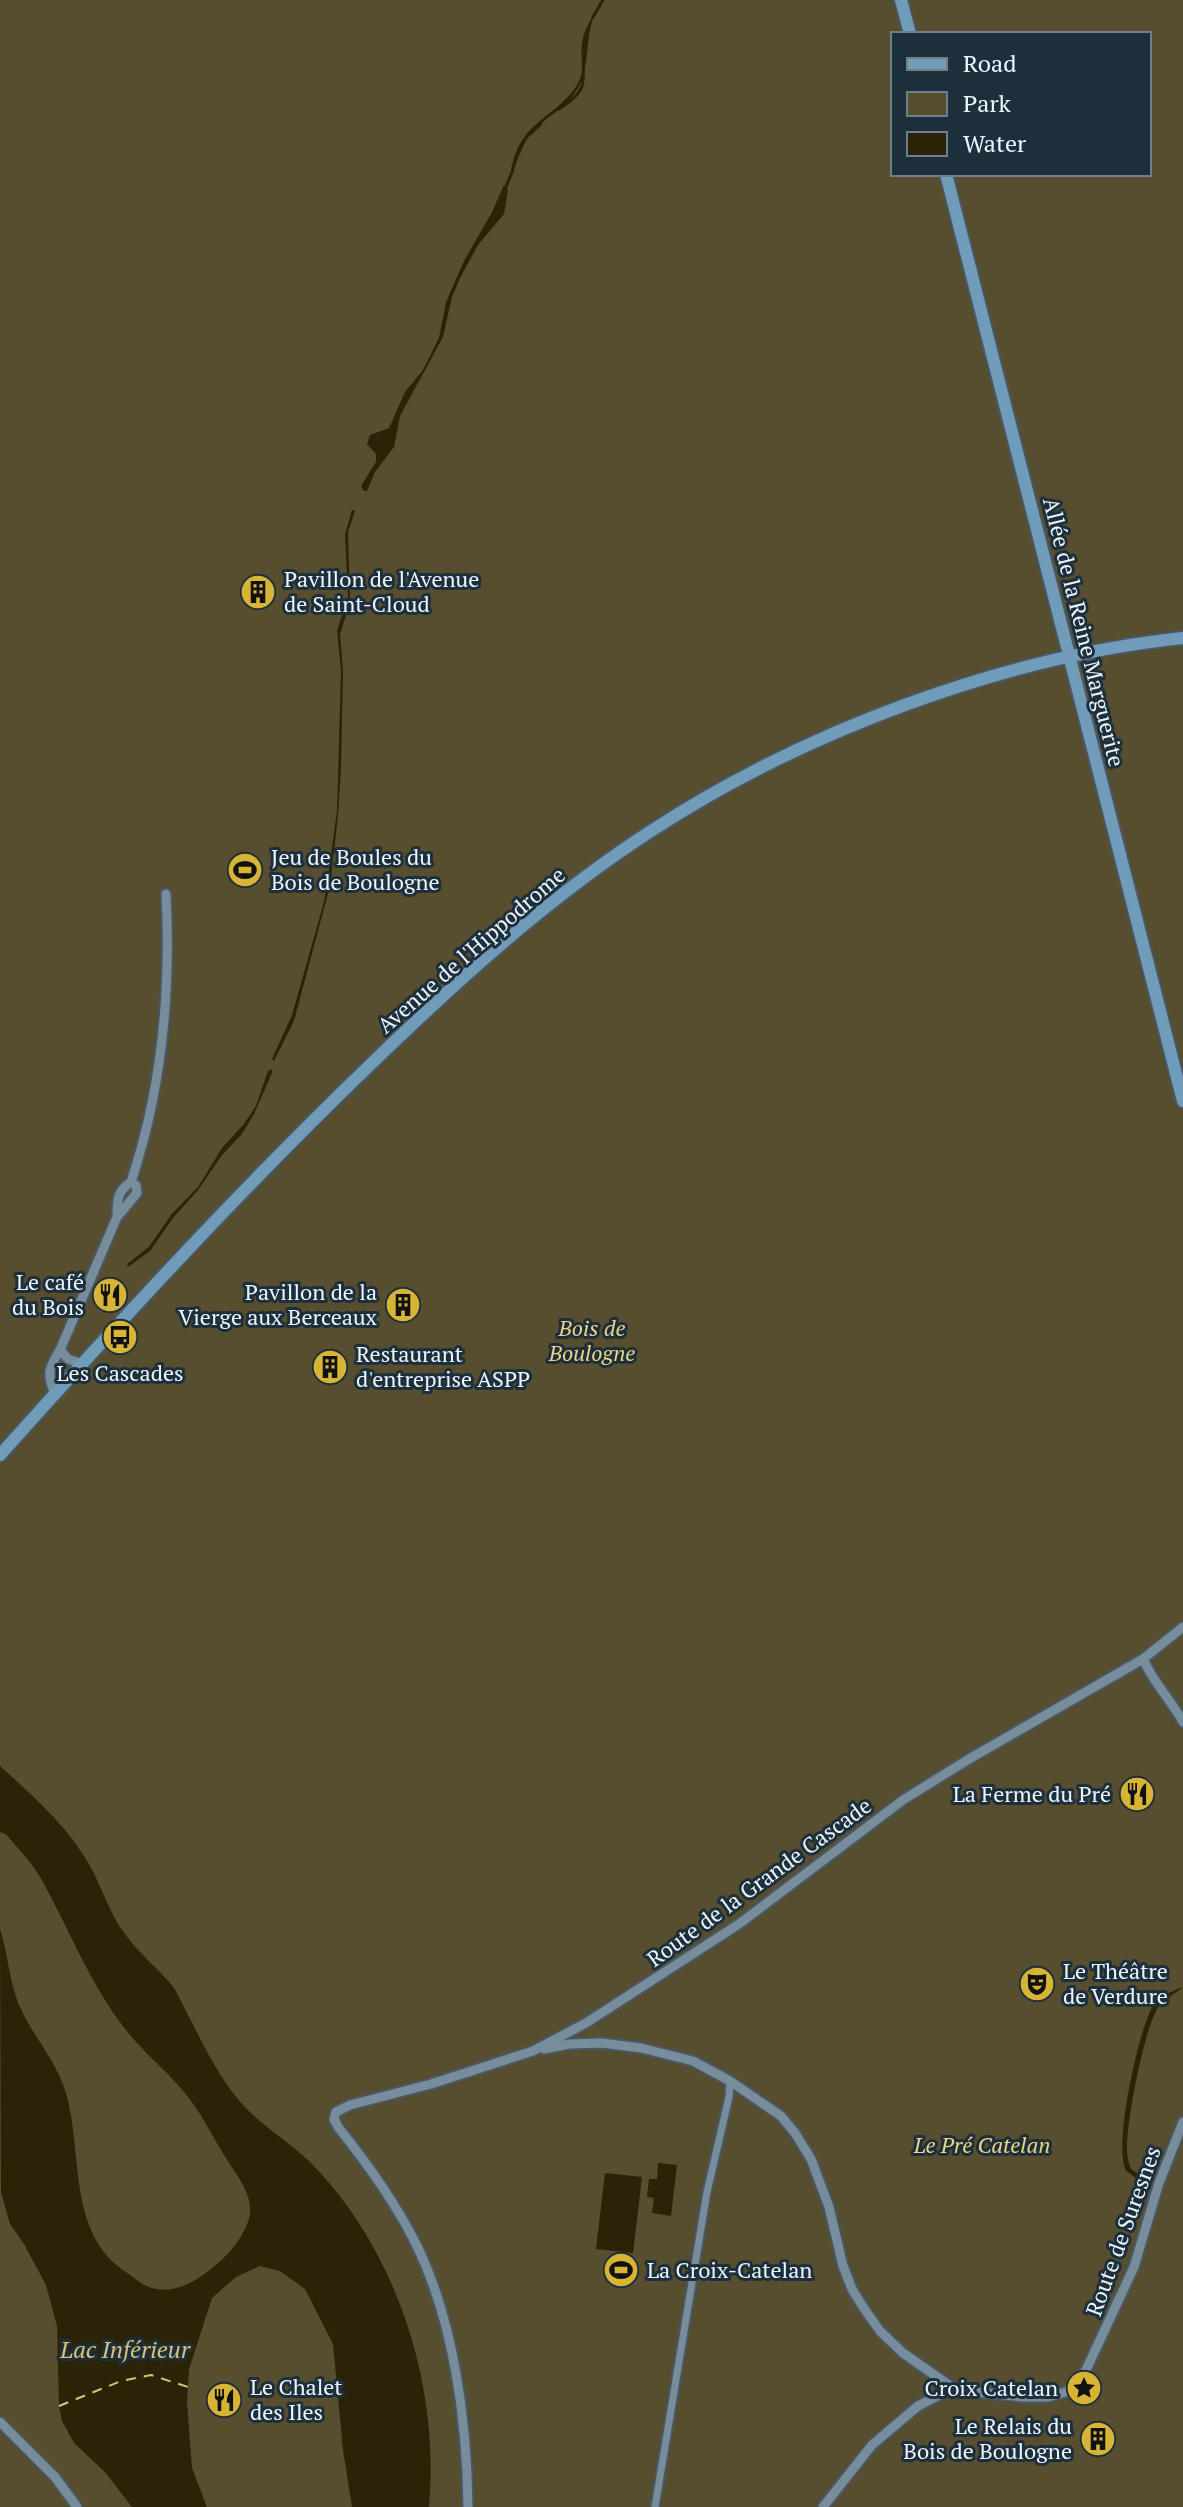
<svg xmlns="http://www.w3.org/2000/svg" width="1183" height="2507" viewBox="0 0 1183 2507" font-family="'PT Serif',serif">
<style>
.green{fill:#574d2f;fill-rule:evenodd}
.water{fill:#2b2308}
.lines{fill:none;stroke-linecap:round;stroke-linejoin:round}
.stream{stroke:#2b2308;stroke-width:3}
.ferry{stroke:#d9c072;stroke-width:2;stroke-dasharray:10 8;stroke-linecap:butt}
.pedestrian-casing{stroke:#495863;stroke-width:11}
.minor-casing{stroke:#495863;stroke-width:13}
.secondary-casing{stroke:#495863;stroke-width:16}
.pedestrian{stroke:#788d9c;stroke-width:7}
.minor{stroke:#788d9c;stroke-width:9}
.secondary{stroke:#719cb9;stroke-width:12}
.labels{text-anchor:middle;stroke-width:6;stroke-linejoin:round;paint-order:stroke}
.poi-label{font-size:22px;fill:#eaf5fd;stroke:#1e2f3c;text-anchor:start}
.street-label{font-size:22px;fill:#eaf5fd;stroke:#1e2f3c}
.park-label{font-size:22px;font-style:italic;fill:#ecd485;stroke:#1e2f3c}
.water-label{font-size:24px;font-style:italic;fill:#d9c072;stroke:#1e2f3c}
</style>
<rect width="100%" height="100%" fill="#283a47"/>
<path class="green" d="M0 0H1183V2507H0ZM893 34H1149V174H893Z"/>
<g class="water">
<path d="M594 14H595C584 38 591 65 578 88 569 105 550 115 537 127 524 139 519 156 513 172L511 171C520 120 554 120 577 85 587 69 580 53 584 36 586 29 590 20 594 14Z"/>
<path d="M504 185 508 190 504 214 478 245 460 278 452 297 443 337 400 416 394 447 375 472 367 491H364L361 486 376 462V454L367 444 370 435 389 428 405 392 423 370 439 338 446 302 464 261 492 212Z"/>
<path d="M352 510 355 511 348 532 350 603 340 634 343 671 341 770 338 815 330 886 294 1021 274 1061 272 1059 292 1015 324 902 327 884 337 811 341 670 337 631 348 596 345 535Z"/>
<path d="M272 1069V1073L254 1114 242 1134 222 1155 198 1190 173 1218 150 1251 128 1267 127 1264 149 1247 171 1215 198 1187 222 1148 244 1124 256 1106 268 1071Z"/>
<path d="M0 1766C32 1795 67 1826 89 1864 102 1887 109 1913 125 1934 139 1954 159 1969 174 1988 179 1996 183 2006 188 2015 202 2042 217 2074 237 2098 257 2123 287 2140 310 2162 397 2250 440 2385 429 2507H352L343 2450 333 2344 305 2289 280 2271 260 2266 236 2277 212 2298 189 2369 187 2403 192 2468 207 2507H132L105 2472 74 2443 62 2421 59 2406 57 2326 46 2285 24 2244 10 2224 1 2192 0 1929C8 1954 9 1981 19 2005 32 2035 55 2059 65 2090 82 2144 69 2214 109 2258 117 2267 128 2273 138 2281 165 2301 196 2283 218 2263 232 2252 252 2226 250 2207 249 2189 235 2173 226 2158 212 2136 201 2112 184 2092 166 2070 143 2052 126 2030 89 1983 69 1928 40 1877 31 1861 17 1848 6 1834L0 1832Z"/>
<path d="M1183 1987C1174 1995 1162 1999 1156 2011 1143 2036 1126 2123 1127 2151 1127 2157 1129 2164 1131 2169L1140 2175 1136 2178 1126 2171C1113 2144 1138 2035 1152 2007 1158 1997 1172 1991 1183 1987Z"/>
<path d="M658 2163 677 2165 671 2216 652 2213 654 2198 647 2197 649 2179H657Z"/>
<path d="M605 2173 642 2177 633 2253 596 2249Z"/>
</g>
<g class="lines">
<g class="stream">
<path d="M593 17 603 0"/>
<path d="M559 109C567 103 579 96 582 86 587 66 578 49 588 28"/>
<path d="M529 135 541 124"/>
<path d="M505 189 513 170"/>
</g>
<path class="ferry" d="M59 2406 121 2381 151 2375 188 2387"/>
<defs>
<path id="pedestrian" d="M655 2507 707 2192 729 2097 730 2081"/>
<g id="minor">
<path d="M131 1182C162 1089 171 991 166 894"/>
<path d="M60 1350 68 1359 83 1364"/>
<path d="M55 1394C46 1373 49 1368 60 1350L117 1217 137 1193 136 1185 131 1182C117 1191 117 1201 117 1217"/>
<path d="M1143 1659C1153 1682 1171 1700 1183 1722"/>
<path d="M544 2049 569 2044 602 2043 641 2048 693 2061 730 2081 781 2116 795 2133 811 2159 829 2207 843 2266 852 2289 863 2307 880 2331 903 2353 953 2388 976 2392 1022 2397H1048L1069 2391 1086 2370 1134 2267 1159 2183 1183 2122"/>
<path d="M0 2422 55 2477 77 2507"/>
<path d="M468 2507C467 2422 454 2321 416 2244 395 2202 367 2163 338 2127L334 2119 336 2112 350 2105 431 2084 533 2051 586 2023 739 1924 903 1800 969 1759 1143 1659 1183 1627"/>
<path d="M823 2507 872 2445 918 2406 953 2388"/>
</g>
<g id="secondary">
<path d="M901 0 910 34"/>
<path d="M946 174 1183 1101"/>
<path d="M0 1455C120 1321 242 1188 372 1063 459 979 549 897 651 831 803 732 1002 657 1183 638"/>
</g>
</defs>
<use href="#pedestrian" class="pedestrian-casing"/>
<use href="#minor" class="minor-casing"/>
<use href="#secondary" class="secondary-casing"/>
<use href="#pedestrian" class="pedestrian"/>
<use href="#minor" class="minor"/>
<use href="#secondary" class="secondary"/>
</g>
<defs>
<symbol id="building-disc" viewBox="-11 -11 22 22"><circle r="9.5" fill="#d8b434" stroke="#1e2f3c"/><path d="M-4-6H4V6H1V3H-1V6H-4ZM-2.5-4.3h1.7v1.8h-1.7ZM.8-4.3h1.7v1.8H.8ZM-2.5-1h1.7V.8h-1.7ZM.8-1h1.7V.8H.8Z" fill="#111"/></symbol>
<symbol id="stadium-disc" viewBox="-11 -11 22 22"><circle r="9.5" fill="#d8b434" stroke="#1e2f3c"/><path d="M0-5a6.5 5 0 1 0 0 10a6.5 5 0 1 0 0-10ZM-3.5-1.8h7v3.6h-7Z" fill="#111"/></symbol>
<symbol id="restaurant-disc" viewBox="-11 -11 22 22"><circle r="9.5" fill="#d8b434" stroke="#1e2f3c"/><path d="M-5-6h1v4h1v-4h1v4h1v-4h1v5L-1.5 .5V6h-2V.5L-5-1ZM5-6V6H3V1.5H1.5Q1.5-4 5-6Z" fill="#111"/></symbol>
<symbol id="bus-disc" viewBox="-11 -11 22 22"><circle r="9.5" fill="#d8b434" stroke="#1e2f3c"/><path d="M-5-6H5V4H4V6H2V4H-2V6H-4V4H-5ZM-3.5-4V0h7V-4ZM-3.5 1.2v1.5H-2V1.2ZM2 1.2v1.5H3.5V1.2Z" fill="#111"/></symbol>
<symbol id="theatre-disc" viewBox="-11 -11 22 22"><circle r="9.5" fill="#d8b434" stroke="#1e2f3c"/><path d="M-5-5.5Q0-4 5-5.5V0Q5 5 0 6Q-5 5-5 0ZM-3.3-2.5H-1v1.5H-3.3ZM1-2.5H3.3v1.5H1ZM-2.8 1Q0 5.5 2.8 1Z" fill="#111"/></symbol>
<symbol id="sight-disc" viewBox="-11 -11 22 22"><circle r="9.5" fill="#d8b434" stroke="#1e2f3c"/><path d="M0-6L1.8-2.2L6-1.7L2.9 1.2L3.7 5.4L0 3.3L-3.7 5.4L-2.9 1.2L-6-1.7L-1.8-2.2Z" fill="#111"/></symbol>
</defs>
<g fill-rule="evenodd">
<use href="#building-disc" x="238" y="572" width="40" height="40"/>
<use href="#stadium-disc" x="225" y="850" width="40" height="40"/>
<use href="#restaurant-disc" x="90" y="1275" width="40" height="40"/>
<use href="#building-disc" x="383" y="1285" width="40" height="40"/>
<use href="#bus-disc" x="100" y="1317" width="40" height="40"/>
<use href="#building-disc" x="310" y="1347" width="40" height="40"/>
<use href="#restaurant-disc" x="1117" y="1774" width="40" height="40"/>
<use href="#theatre-disc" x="1017" y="1964" width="40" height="40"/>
<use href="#stadium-disc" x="601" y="2250" width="40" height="40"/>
<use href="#sight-disc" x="1064" y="2368" width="40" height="40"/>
<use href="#restaurant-disc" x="204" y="2380" width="40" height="40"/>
<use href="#building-disc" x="1078" y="2419" width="40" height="40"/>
</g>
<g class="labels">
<g class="poi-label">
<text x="284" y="587">Pavillon de l'Avenue<tspan x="284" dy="25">de Saint-Cloud</tspan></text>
<text x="271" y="865">Jeu de Boules du<tspan x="271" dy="25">Bois de Boulogne</tspan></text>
<text x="84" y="1290" text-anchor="end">Le café<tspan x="84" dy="25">du Bois</tspan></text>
<text x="377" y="1300" text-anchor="end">Pavillon de la<tspan x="377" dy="25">Vierge aux Berceaux</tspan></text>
<text x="356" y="1362">Restaurant<tspan x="356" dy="25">d'entreprise ASPP</tspan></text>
<text x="120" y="1381" text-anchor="middle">Les Cascades</text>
<text x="1111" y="1802" text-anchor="end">La Ferme du Pré</text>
<text x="1063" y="1979">Le Théâtre<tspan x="1063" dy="25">de Verdure</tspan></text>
<text x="647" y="2278">La Croix-Catelan</text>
<text x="250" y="2395">Le Chalet<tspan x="250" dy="25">des Iles</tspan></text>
<text x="1058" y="2396" text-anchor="end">Croix Catelan</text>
<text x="1072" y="2434" text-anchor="end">Le Relais du<tspan x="1072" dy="25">Bois de Boulogne</tspan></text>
</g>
<g class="street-label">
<text transform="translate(1084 632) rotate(76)" y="8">Allée de la Reine Marguerite</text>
<text transform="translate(471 950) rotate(-41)" y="8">Avenue de l'Hippodrome</text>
<text transform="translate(759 1882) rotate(-36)" y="8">Route de la Grande Cascade</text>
<text transform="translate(1123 2231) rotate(-70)" y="8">Route de Suresnes</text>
</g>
<g class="park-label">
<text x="592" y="1336">Bois de<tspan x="592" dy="25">Boulogne</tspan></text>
<text x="982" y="2153">Le Pré Catelan</text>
</g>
<g class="water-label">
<text x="125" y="2358">Lac Inférieur</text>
</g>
</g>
<rect x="891" y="32" width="260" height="144" fill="#1e2f3c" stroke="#707e89" stroke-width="2"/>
<rect x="907" y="58" width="40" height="12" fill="#719cb9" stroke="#707e89" stroke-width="2"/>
<text x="963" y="72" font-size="24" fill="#eaf5fd">Road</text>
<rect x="907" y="92" width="40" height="24" fill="#574d2f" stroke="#707e89" stroke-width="2"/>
<text x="963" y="112" font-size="24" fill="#eaf5fd">Park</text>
<rect x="907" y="132" width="40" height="24" fill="#2b2308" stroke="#707e89" stroke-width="2"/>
<text x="963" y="152" font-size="24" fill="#eaf5fd">Water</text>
</svg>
